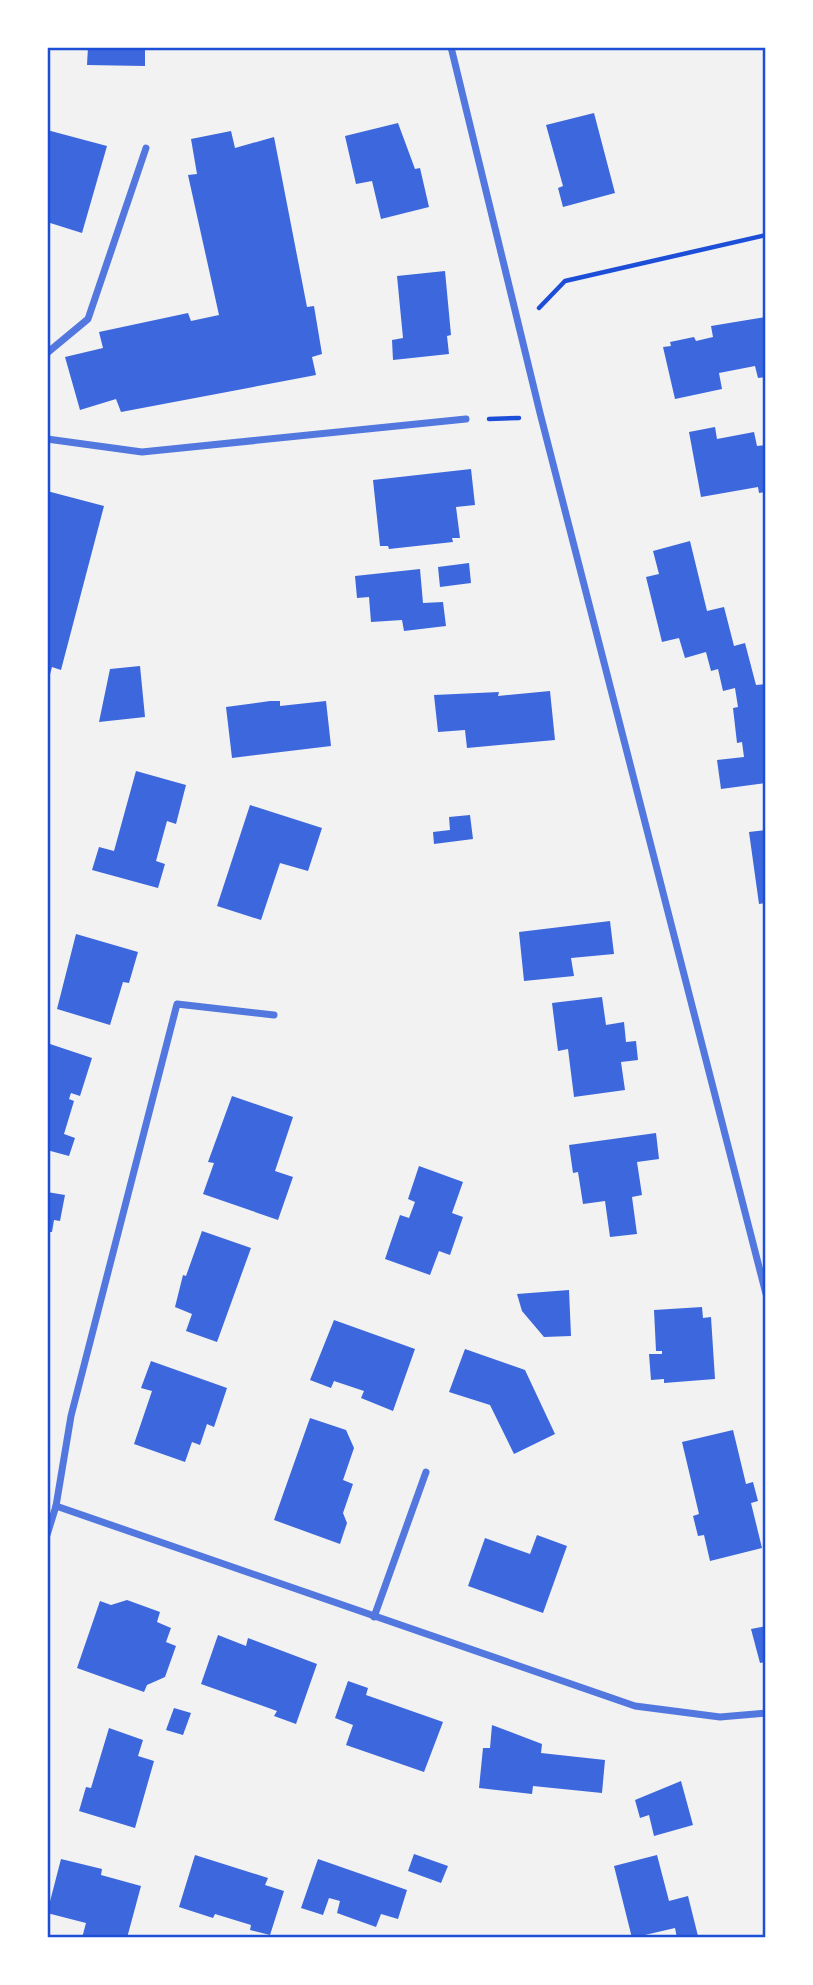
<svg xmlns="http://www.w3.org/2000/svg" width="813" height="1985" viewBox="0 0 813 1985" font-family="'Titillium Web',sans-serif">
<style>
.building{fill:#3d67dc}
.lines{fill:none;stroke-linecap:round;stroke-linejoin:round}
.path{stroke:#1d4ed8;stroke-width:4.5}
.minor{stroke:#5277de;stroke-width:7}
.neatline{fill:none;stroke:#1d4ed8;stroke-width:2.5}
</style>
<rect width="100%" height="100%" fill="#f2f2f2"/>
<g class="building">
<path d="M88 47H145V66L87 65Z"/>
<path d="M594 113 615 193 563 207 558 188 563 186 546 125Z"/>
<path d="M398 123 415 169 420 168 429 207 381 219 372 181 356 184 345 136Z"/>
<path d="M47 130 107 146 82 233 47 222Z"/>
<path d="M231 131 235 148 274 137 307 307 314 306 322 354 312 357 316 375 121 412 116 399 80 410 65 357 103 348 99 332 188 313 191 321 219 315 188 175 197 174 191 139Z"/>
<path d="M445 271 451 335 447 336 449 354 393 360 392 340 403 338 397 276Z"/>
<path d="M765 317 766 377 758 378 755 366 719 373 722 389 675 399 663 347 671 346 670 342 694 337 696 341 713 337 711 326Z"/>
<path d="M715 427 717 439 754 432 757 446 766 445V492L759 493 758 487 701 497 689 432Z"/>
<path d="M471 469 475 505 456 507 460 538H452L453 542 389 549 388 546H380L373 480Z"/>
<path d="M47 491 104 506 61 670 52 667 48 682Z"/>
<path d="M690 541 707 611 724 607 734 646 745 643 756 685 766 684V783L721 789 717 760 744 757 742 742 737 743 733 708 738 707 735 688 723 691 718 669 711 671 706 652 685 658 679 638 662 642 646 577 659 574 653 551Z"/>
<path d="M469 563 471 583 440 587 438 567Z"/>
<path d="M420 569 423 603 443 602 446 626 404 631 402 620 371 622 369 597 357 598 355 576Z"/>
<path d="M140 666 145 717 99 722 110 669Z"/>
<path d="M550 691 555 740 467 748 465 730 438 732 434 695 499 692 498 696Z"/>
<path d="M270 701H280V706L326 701 331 746 232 758 226 707Z"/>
<path d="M136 771 186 785 176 824 167 821 156 861 165 864 158 888 92 870 99 847 114 851Z"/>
<path d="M250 805 322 828 308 871 280 863 261 920 217 906Z"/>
<path d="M470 815 473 839 434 844 433 832 450 830 449 817Z"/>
<path d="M766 830V903L759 904 749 832Z"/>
<path d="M610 921 614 954 571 958 574 976 524 981 519 932Z"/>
<path d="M76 934 138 952 129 983 123 982 110 1025 57 1009Z"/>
<path d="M602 997 606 1025 624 1022 626 1042 636 1041 638 1060 621 1062 625 1090 574 1097 568 1049 558 1051 552 1003Z"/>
<path d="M47 1043 92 1058 80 1096 71 1093 69 1099 74 1101 64 1134 75 1138 69 1156 47 1150Z"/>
<path d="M232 1096 293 1117 275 1171 293 1177 278 1220 203 1194 214 1163 208 1162Z"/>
<path d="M656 1133 659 1159 637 1162 642 1195 632 1197 637 1234 610 1237 605 1201 583 1204 578 1172 573 1173 569 1145Z"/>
<path d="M419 1166 463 1182 452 1213 463 1217 450 1255 439 1251 430 1275 385 1259 400 1215 409 1218 415 1202 408 1199Z"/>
<path d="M47 1192 65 1195 60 1221 54 1220 52 1232H47Z"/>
<path d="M202 1231 251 1248 217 1342 186 1331 192 1314 175 1307 183 1275 186 1276Z"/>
<path d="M569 1290 571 1336 544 1337 522 1311 517 1294Z"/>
<path d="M702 1307 703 1318 711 1317 715 1379 664 1383V1379L651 1380 649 1354H662V1351H656L654 1310Z"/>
<path d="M334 1320 415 1349 393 1411 361 1398 364 1391 334 1381 331 1388 310 1380Z"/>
<path d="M465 1349 525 1370 555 1434 514 1454 490 1405 449 1392Z"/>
<path d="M151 1361 227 1388 214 1427 207 1424 200 1445 192 1442 185 1462 134 1444 152 1391 141 1388Z"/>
<path d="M310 1418 346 1430 354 1448 343 1480 353 1484 343 1513 347 1523 340 1544 274 1520Z"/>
<path d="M733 1430 746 1484 753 1482 758 1501 751 1503 762 1548 710 1561 704 1535 698 1536 693 1516 699 1514 682 1442Z"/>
<path d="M537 1535 567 1546 543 1613 468 1586 485 1538 530 1554Z"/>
<path d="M127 1600 160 1612 157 1622 171 1628 166 1642 176 1646 165 1677 147 1685 144 1692 77 1668 100 1601 111 1605Z"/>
<path d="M766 1626V1662L760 1663 751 1629Z"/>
<path d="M218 1635 246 1646 248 1638 317 1664 296 1724 274 1716 277 1711 201 1684Z"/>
<path d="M348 1681 368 1688 366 1695 443 1722 424 1772 346 1745 353 1725 335 1718Z"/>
<path d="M174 1708 191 1713 183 1735 166 1730Z"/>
<path d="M492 1725 542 1744 541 1753 605 1760 602 1793 533 1786 532 1794 479 1788 483 1748H490Z"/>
<path d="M109 1728 143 1740 138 1756 154 1761 135 1828 79 1811 86 1787 91 1788Z"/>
<path d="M681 1781 693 1825 654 1836 649 1815 640 1818 635 1800Z"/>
<path d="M414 1854 448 1866 441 1883 408 1871Z"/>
<path d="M195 1855 268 1878 265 1885 284 1891 270 1935 250 1930 251 1925 215 1914 213 1918 179 1907Z"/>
<path d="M657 1855 669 1901 688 1896 698 1936 677 1938 675 1928 632 1938 614 1866Z"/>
<path d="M61 1859 102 1869 101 1875 141 1886 127 1938H82L86 1923 47 1913Z"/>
<path d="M318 1859 407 1890 398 1919 381 1914 376 1927 337 1913 340 1901 329 1898 323 1915 301 1908Z"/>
</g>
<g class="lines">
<g class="path">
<path d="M539 308 565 281 766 235"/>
<path d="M489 419 519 418"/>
</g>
<g class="minor">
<path d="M451 47 540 413 766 1294"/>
<path d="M47 353 88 319 146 148"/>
<path d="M47 439 142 452 466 419"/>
<path d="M56 1506 635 1706 720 1717 766 1713"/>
<path d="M47 1535 56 1506 71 1416 177 1004 274 1015"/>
<path d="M374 1617 426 1472"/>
</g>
</g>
<rect width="813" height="1985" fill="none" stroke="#ffffff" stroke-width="98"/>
<rect x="49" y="49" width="715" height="1887" class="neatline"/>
</svg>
